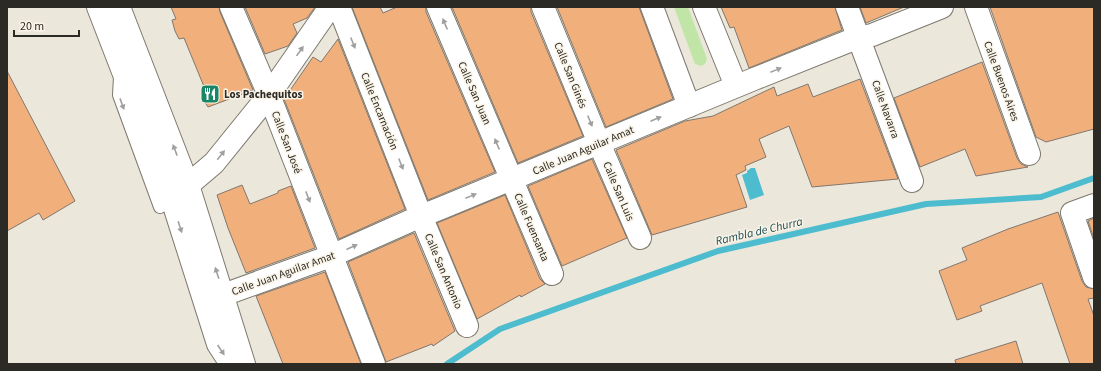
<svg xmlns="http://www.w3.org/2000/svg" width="1101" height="371" viewBox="0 0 1101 371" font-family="'Source Sans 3',sans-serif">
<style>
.green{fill:#c0e5a7}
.water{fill:#4dbcce}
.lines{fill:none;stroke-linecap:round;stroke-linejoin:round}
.stream{stroke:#4dbcce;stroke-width:6}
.building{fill:#f1b07b;stroke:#81776f}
.service-casing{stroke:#7e796e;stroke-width:14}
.minor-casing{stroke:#7e796e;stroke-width:24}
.secondary-casing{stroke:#7e796e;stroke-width:24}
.service{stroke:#fff;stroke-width:12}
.minor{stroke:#fff;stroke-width:22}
.secondary{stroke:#fff;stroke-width:22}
.oneway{fill:#a09f9d}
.labels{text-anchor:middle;stroke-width:3;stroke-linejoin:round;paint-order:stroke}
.street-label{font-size:11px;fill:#2c2a25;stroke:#faf4e8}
.poi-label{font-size:11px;font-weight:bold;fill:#2c2a25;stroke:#faf4e8;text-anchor:start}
.water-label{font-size:12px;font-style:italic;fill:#1b4c53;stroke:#faf4e8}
</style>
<rect width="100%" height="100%" fill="#ece7db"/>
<path class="green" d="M674 7H688L707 59 705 64 701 66 695 64Z"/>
<path class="water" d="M751 168H755L764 195 750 200 742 175 747 173V171Z"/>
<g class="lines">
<path class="stream" d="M447 364 500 329 718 251 926 204 1041 197 1094 178"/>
</g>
<g class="building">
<path d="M171 7H219L220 12 253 90 208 107 204 101 202 92 205 89 184 38 179 39 175 31 172 20 176 19Z"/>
<path d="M245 7H315L307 18 293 24 297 33 288 46 265 54Z"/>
<path d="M352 7H380L383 13 397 7H426V12L495 172 428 200Z"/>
<path d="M452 7H531V12L583 136 518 163Z"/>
<path d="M557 7H639L673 99 606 127Z"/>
<path d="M721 7H835L842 30 749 68 734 27 730 28Z"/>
<path d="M860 7H904L866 23Z"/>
<path d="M990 7H1094V129L1046 142 1036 137Z"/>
<path d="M338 39 405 209 339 239 284 99 313 57 321 62Z"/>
<path d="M982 62 1017 158 1021 164 1028 167 976 176 965 149 920 167 894 98Z"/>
<path d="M7 71 75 201 43 220 39 213 7 231Z"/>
<path d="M860 79 898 179 812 187 789 126 759 139 766 157 745 166 746 170 736 175 747 207 652 235 616 150 685 121 713 116 774 87 777 96 808 84 813 97Z"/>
<path d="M592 159 627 238 562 266 528 186Z"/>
<path d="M242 185 250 204 278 193V191L291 186 315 248 246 273 228 228 217 195Z"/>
<path d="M505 195 540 279 545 284 521 297 520 295 477 319 437 223Z"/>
<path d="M1058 212 1082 281 1086 287 1094 289V298L1088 299 1094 316V364H1070L1042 283 980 306 982 311 957 320 939 271 967 260 962 248 1008 229Z"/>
<path d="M1094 218V239L1088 221Z"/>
<path d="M414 233 455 331 433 346 432 344 386 362 348 262Z"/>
<path d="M325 272 361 364H283L256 296Z"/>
<path d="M1016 341 1023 364H956L955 360Z"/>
</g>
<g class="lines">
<defs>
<path id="service" d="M120 77 119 95 160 207 172 199"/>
<g id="minor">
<path d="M231 7 269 95 374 364"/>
<path d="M339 7 421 216 467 326"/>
<path d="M438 7 552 274"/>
<path d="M543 7 599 143 640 238"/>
<path d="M652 7 689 106"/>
<path d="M704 7 736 86"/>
<path d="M847 7 912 181"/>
<path d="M976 7 1029 154"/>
<path d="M174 197 214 163 269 95 330 7"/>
<path d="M1094 205 1072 213 1094 277"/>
<path d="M223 295 331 256 421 216 439 209 754 79 859 37 872 35 942 7"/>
</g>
<g id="secondary">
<path d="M98 7 170 193 218 344 231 364"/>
<path d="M119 7 188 185 244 364"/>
</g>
</defs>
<use href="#service" class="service-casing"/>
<use href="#minor" class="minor-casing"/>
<use href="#secondary" class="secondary-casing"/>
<use href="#service" class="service"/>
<use href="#minor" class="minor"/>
<use href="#secondary" class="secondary"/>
</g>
<defs><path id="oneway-solid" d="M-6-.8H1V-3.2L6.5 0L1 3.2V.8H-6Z"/></defs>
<g class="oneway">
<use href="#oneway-solid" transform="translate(445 24) rotate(-113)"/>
<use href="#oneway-solid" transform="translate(353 43) rotate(68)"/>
<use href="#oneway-solid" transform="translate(300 51) rotate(-55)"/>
<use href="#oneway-solid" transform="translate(776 70) rotate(-22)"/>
<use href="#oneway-solid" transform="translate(122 104) rotate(70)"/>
<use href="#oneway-solid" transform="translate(656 119) rotate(-23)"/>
<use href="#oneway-solid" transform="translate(590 121) rotate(68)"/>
<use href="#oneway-solid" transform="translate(497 144) rotate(-113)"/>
<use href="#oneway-solid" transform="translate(175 150) rotate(-111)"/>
<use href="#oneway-solid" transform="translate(221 155) rotate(-52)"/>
<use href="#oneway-solid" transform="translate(401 164) rotate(68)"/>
<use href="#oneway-solid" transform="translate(471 196) rotate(-22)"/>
<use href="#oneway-solid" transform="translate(308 197) rotate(69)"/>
<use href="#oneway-solid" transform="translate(180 227) rotate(72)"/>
<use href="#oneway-solid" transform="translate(352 247) rotate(-24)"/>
<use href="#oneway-solid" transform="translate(217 273) rotate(-108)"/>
<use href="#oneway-solid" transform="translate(221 350) rotate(56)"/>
</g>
<defs>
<symbol id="restaurant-square" viewBox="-11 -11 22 22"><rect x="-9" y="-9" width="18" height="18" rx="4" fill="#198765" stroke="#faf4e8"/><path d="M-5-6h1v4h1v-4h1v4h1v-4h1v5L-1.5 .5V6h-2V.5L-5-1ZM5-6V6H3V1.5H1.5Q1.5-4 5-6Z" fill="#fff"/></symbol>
</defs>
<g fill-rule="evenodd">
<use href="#restaurant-square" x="199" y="83" width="22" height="22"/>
</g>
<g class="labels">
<g class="street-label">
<text transform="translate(571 75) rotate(68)" y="4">Calle San Ginés</text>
<text transform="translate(1002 81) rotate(70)" y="4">Calle Buenos Aires</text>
<text transform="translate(475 93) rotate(67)" y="4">Calle San Juan</text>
<text transform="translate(886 109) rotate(70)" y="4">Calle Navarra</text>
<text transform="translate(380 111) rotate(68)" y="4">Calle Encarnación</text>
<text transform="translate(287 142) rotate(69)" y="4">Calle San José</text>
<text transform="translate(583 150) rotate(-23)" y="4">Calle Juan Aguilar Amat</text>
<text transform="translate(619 191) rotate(67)" y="4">Calle San Luis</text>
<text transform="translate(532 227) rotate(67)" y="4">Calle Fuensanta</text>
<text transform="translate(444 271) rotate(67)" y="4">Calle San Antonio</text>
<text transform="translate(283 273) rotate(-20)" y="4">Calle Juan Aguilar Amat</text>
</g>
<g class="poi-label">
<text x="224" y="98">Los Pachequitos</text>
</g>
<g class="water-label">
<text transform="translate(759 231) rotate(-13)" y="4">Rambla de Churra</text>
</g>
</g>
<rect width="1101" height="371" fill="none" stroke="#2c2a25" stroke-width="16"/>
<path d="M14 30v6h65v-6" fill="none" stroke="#2c2a25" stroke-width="2"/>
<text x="20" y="30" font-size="12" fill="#2c2a25" stroke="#faf4e8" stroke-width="3" paint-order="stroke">20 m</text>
</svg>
